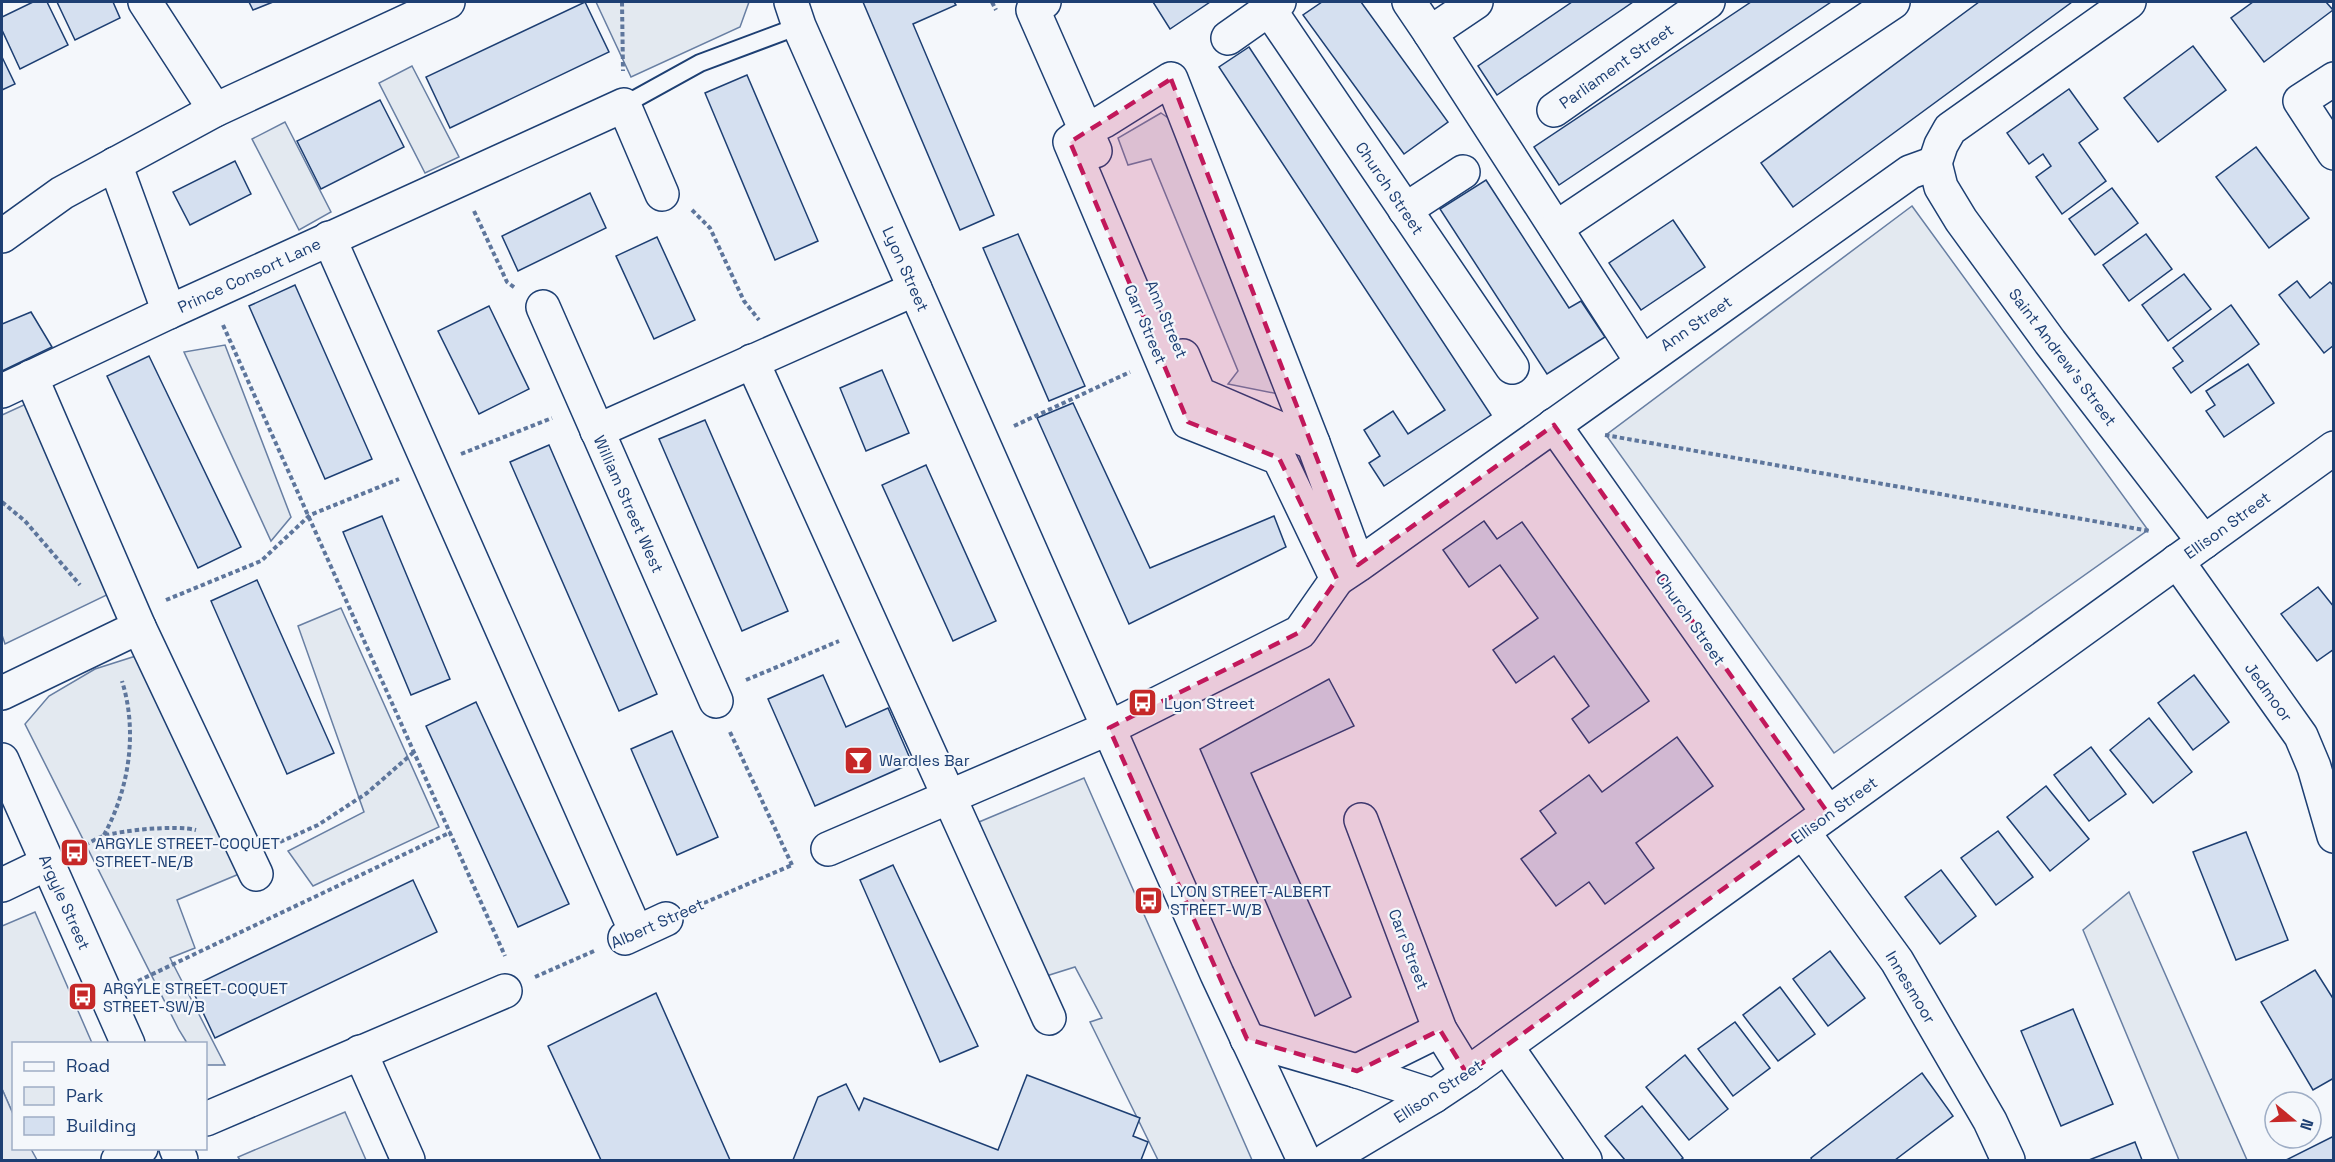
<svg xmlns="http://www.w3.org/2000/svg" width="2335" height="1162" viewBox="0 0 2335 1162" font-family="'Space Grotesk',sans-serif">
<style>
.green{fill:#e3e9f0;stroke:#687fa3;stroke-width:1.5}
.parking{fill:#e3e8f0;stroke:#687fa3;stroke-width:1.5}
.building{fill:#d5e0f0;stroke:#1d3f73;stroke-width:1.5}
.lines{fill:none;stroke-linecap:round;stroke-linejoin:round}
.lane-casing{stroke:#1d3f73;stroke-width:20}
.street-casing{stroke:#1d3f73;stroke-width:36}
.secondary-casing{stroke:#1d3f73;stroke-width:36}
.path{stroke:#5e769c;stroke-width:4;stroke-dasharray:4.5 3;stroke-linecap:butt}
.lane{stroke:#f4f7fb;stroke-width:16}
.street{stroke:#f4f7fb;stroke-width:33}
.secondary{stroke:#f4f7fb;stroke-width:33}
.marked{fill:#c2185b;fill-opacity:0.2;stroke:#c2185b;stroke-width:4.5;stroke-dasharray:12 8;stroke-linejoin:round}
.labels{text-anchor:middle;stroke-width:4.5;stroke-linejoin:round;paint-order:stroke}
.street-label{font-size:16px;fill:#1d3f73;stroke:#f4f7fb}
.poi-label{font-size:16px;fill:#1d3f73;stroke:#f4f7fb;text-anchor:start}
</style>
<rect width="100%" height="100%" fill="#f4f7fb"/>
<g class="green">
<path d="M596 2H749L740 27 631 77Z"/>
<path d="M412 66 459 157 425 173 379 83Z"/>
<path d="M1161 113 1174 122 1284 395 1228 384 1238 371 1151 159 1128 165 1118 138Z"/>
<path d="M285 122 331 212 299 230 252 139Z"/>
<path d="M1912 206 2148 530 1834 753 1606 435Z"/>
<path d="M225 345 291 517 271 541 184 352Z"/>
<path d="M26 404 113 592 5 644 2 635V415Z"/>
<path d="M341 608 439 827 313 886 288 851 364 812 298 626Z"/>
<path d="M139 655 239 874 177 900 195 948 170 958 225 1065H206V1044L187 1043 179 1030 25 724 49 696 95 669Z"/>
<path d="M1084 778 1252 1160H1158L1090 1022 1102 1018 1075 967 1043 977 979 822Z"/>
<path d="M2129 892 2247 1160H2179L2083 930Z"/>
<path d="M35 912 92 1043 14 1044 13 1114 2 1089V926Z"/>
<path d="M345 1112 366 1160H240L238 1157Z"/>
</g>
<path class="parking" d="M2 1089 13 1114 14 1148 31 1149 37 1160H2Z"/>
<g class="building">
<path d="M33 2H47L68 45 20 69 2 30V17Z"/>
<path d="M57 2H113L120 18 75 40Z"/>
<path d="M249 2H273L253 10Z"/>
<path d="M585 2 609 52 450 128 426 77Z"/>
<path d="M863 2H954L956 5 913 24 994 215 960 230Z"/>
<path d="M1153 2H1210L1170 29Z"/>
<path d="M1322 2H1361L1448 122 1404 154 1303 15Z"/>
<path d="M1572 2H1633L1497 95 1478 66Z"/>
<path d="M1751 2H1831L1559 185 1534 147Z"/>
<path d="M1979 2H2072L1793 207 1761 163Z"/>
<path d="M2253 2H2326L2333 10 2264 62 2231 18Z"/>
<path d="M2193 46 2226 90 2158 142 2124 98Z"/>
<path d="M1249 47 1491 415 1384 486 1369 463 1380 456 1364 430 1393 411 1408 434 1445 410 1219 67Z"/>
<path d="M2 57 15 84 2 90Z"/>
<path d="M747 75 818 241 775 260 705 93Z"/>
<path d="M2069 89 2098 129 2079 143 2106 181 2062 214 2036 177 2051 166 2043 154 2029 164 2007 133Z"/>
<path d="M380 100 404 147 321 189 297 141Z"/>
<path d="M2256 147 2309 218 2269 248 2216 177Z"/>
<path d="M235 161 251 194 190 225 173 192Z"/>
<path d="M1486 180 1569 308 1581 301 1605 337 1547 374 1440 209Z"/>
<path d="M2112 188 2138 223 2095 255 2069 219Z"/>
<path d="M590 193 606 228 518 271 502 236Z"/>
<path d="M1673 220 1705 267 1641 310 1609 263Z"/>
<path d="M1018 234 1085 386 1049 401 983 248Z"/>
<path d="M2146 234 2172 269 2129 301 2103 265Z"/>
<path d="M657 237 695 320 654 339 616 256Z"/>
<path d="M2184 274 2211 309 2168 341 2142 305Z"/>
<path d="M2297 281 2310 298 2330 282 2334 286V345L2324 353 2279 295Z"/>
<path d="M295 285 372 459 325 479 249 306Z"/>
<path d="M2231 305 2259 344 2191 393 2173 368 2183 361 2173 348Z"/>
<path d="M489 306 529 389 479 414 438 331Z"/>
<path d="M31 312 52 347 2 371V324Z"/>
<path d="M149 356 241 547 198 568 107 376Z"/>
<path d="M2248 364 2274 403 2224 437 2206 411 2215 405 2206 391Z"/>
<path d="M882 370 909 433 866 451 840 388Z"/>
<path d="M1073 403 1150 568 1274 516 1286 547 1129 624 1037 418Z"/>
<path d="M705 420 788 611 742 631 659 439Z"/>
<path d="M549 445 657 694 619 711 510 462Z"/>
<path d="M926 465 996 621 953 641 882 485Z"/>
<path d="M382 516 450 679 411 695 343 532Z"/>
<path d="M1484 521 1497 539 1522 522 1649 701 1589 743 1572 719 1589 706 1554 656 1516 683 1493 650 1538 618 1500 565 1469 587 1443 550Z"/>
<path d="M257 580 334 753 287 774 211 601Z"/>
<path d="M2318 587 2334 607V649L2317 661 2281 614Z"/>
<path d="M823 675 846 727 888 708 912 763 815 806 768 699Z"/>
<path d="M2194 675 2229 722 2193 750 2158 703Z"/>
<path d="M1329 679 1354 726 1251 773 1351 997 1315 1016 1200 749Z"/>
<path d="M476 702 569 904 518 927 426 726Z"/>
<path d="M2149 718 2192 772 2153 803 2110 750Z"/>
<path d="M672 731 718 837 677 855 631 749Z"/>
<path d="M1677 737 1713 786 1636 843 1654 868 1605 904 1589 882 1556 906 1521 859 1556 833 1540 811 1589 775 1602 792Z"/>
<path d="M2091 747 2126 794 2089 821 2054 775Z"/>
<path d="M2046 786 2089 839 2050 871 2007 817Z"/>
<path d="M1998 831 2033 877 1996 905 1961 858Z"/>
<path d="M2246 832 2288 940 2236 960 2193 852Z"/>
<path d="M893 865 978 1046 940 1062 860 880Z"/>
<path d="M1941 870 1976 916 1940 944 1905 897Z"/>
<path d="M413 880 437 932 215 1038 191 987Z"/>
<path d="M1830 951 1865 998 1828 1026 1793 979Z"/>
<path d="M2315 970 2334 1000V1078L2313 1090 2261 1002Z"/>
<path d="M1780 987 1815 1034 1778 1061 1743 1015Z"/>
<path d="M656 993 730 1160H601L548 1046Z"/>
<path d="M2073 1009 2113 1104 2061 1126 2021 1031Z"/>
<path d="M1735 1022 1770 1068 1733 1096 1698 1049Z"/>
<path d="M1685 1055 1728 1109 1689 1140 1646 1087Z"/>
<path d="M1922 1073 1953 1116 1895 1160H1812L1811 1158Z"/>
<path d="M1027 1075 1140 1118 1133 1136 1148 1142 1141 1160H793L818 1097 846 1084 859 1110 864 1098 998 1150Z"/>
<path d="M1642 1106 1683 1158 1680 1160H1625L1605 1136Z"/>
<path d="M2334 1136V1160H2286Z"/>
<path d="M2135 1142 2142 1160H2089Z"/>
</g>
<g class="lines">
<defs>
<path id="lane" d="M624 105 700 63 799 26"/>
<g id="street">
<path d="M145 2 215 110"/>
<path d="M1044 2 1033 10 1095 151"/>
<path d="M1409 2 1430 33 1476 2"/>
<path d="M1269 9 1512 367"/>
<path d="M1430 33 1642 362"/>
<path d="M1228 38 1279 2"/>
<path d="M2334 79 2300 101 2334 153"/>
<path d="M1554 110 1708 2"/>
<path d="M1935 163 1941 187 1961 220 2050 342 2204 542"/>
<path d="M1935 163 1941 145 1950 129 2129 2"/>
<path d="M115 164 169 312 624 105 662 194"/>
<path d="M1405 210 1463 172"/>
<path d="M1556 228 1893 2"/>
<path d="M329 238 636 932"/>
<path d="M543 307 716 701"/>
<path d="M1183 356 1199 394 1313 443"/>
<path d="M752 361 1049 1018"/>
<path d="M2 391 169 312"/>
<path d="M1554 425 1828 813"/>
<path d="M597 431 915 289"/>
<path d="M2177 561 2301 736 2314 767 2334 836"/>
<path d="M1358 565 1313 443 1171 79 1104 121 1086 130 1070 142 1188 422 1279 458 1337 579 1358 565 1910 172 1935 163"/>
<path d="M139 627 256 874"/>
<path d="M2 693 139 627 31 377"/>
<path d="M2 760 128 1044"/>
<path d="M1361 820 1440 1030 1467 1074"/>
<path d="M1803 832 1897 961 1990 1121 2008 1160"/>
<path d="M828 849 1109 728 1300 632 1337 579"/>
<path d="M2 885 48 863"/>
<path d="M625 938 666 919"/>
<path d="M1247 1039 1357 1071 1434 1096"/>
<path d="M1506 1046 1585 1160"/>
<path d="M360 1052 408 1160"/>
<path d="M1357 1071 1440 1030"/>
<path d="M206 1119 505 991"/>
<path d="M176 1148 181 1160"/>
<path d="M118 1160 141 1148"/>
<path d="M1327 1160 1434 1096 1467 1074 2334 448"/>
</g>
<g id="secondary">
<path d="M791 2 799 26 1217 974 1304 1160"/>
<path d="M2 236 62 193 215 110 448 2"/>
</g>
</defs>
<use href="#lane" class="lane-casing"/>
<use href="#street" class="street-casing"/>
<use href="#secondary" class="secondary-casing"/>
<g class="path">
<path d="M622 2 623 71"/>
<path d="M992 2 996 10"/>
<path d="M692 210 710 228 744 301 759 320"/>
<path d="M474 211 507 282 515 288"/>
<path d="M223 325 505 956"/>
<path d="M1014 426 1130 372"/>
<path d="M1605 435 2150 531"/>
<path d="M461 454 552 418"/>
<path d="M2 502 25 521 80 585"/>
<path d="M166 600 261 561 310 515 399 479"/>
<path d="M746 680 839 641"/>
<path d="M730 732 792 865"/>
<path d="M104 835C129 789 138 732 122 681"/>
<path d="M280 842 318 825 367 793 415 751"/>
<path d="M78 848C86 845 95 839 103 836 123 830 176 825 196 830"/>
<path d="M697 906 792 865"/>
<path d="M535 977 594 951"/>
<path d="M138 981 451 832"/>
</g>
<use href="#lane" class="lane"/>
<use href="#street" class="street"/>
<use href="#secondary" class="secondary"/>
</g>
<path class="marked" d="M1171 79 1358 565 1554 425 1828 813 1467 1074 1440 1030 1357 1071 1247 1039 1109 728 1300 632 1337 579 1279 458 1188 422 1070 142Z"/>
<defs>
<symbol id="bus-square" viewBox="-11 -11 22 22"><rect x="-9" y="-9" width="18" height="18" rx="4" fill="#c62828" stroke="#f4f7fb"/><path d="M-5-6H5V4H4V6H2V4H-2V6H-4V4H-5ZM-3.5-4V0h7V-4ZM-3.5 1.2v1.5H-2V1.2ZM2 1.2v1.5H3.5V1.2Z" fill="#fff"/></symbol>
<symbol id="bar-square" viewBox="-11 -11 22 22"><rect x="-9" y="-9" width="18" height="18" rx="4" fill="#c62828" stroke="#f4f7fb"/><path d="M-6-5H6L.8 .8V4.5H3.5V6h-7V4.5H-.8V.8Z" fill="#fff"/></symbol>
</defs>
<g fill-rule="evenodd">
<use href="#bus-square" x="1126" y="686" width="33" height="33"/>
<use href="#bar-square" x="842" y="744" width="33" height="33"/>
<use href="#bus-square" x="58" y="836" width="33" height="33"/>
<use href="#bus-square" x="1132" y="884" width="33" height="33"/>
<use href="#bus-square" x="66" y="980" width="33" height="33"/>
</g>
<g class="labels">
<g class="street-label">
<text transform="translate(1616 66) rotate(-35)" y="6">Parliament Street</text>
<text transform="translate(1390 188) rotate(56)" y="6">Church Street</text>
<text transform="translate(906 269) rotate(66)" y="6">Lyon Street</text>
<text transform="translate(249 275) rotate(-25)" y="6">Prince Consort Lane</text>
<text transform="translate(1167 319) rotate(67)" y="6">Ann Street</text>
<text transform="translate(1696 323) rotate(-35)" y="6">Ann Street</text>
<text transform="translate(1146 324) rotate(67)" y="6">Carr Street</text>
<text transform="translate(2063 357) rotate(53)" y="6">Saint Andrew's Street</text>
<text transform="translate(629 504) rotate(66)" y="6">William Street West</text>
<text transform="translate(2227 525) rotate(-36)" y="6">Ellison Street</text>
<text transform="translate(1691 619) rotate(55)" y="6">Church Street</text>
<text transform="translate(2269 692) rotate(54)" y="6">Jedmoor</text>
<text transform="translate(1834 810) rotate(-36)" y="6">Ellison Street</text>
<text transform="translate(65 902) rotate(66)" y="6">Argyle Street</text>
<text transform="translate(657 923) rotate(-24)" y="6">Albert Street</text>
<text transform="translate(1409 949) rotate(69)" y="6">Carr Street</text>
<text transform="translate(1911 987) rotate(59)" y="6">Innesmoor</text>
<text transform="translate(1438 1091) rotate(-33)" y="6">Ellison Street</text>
</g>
<g class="poi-label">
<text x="1164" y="709">Lyon Street</text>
<text x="879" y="766">Wardles Bar</text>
<text x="95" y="849">ARGYLE STREET-COQUET<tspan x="95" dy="18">STREET-NE/B</tspan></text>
<text x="1170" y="897">LYON STREET-ALBERT<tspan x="1170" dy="18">STREET-W/B</tspan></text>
<text x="103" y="994">ARGYLE STREET-COQUET<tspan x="103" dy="18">STREET-SW/B</tspan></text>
</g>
</g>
<rect width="2335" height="1162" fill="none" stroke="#1d3f73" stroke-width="6"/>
<rect x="12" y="1042" width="195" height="108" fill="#f4f7fb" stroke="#9eadc5" stroke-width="1.5"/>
<rect x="24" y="1062" width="30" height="9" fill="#f4f7fb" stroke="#9eadc5" stroke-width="1.5"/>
<text x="66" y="1072" font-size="18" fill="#1d3f73">Road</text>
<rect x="24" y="1087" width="30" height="18" fill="#e3e9f0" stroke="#9eadc5" stroke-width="1.5"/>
<text x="66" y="1102" font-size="18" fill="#1d3f73">Park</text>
<rect x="24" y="1117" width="30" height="18" fill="#d5e0f0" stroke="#9eadc5" stroke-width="1.5"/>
<text x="66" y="1132" font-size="18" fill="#1d3f73">Building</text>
<g transform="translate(2293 1120) rotate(109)"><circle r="28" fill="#f4f7fb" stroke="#9eadc5" stroke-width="1.5"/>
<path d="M0-4.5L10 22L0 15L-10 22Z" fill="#c62828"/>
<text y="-9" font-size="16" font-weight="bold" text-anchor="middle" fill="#1d3f73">N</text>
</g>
</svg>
